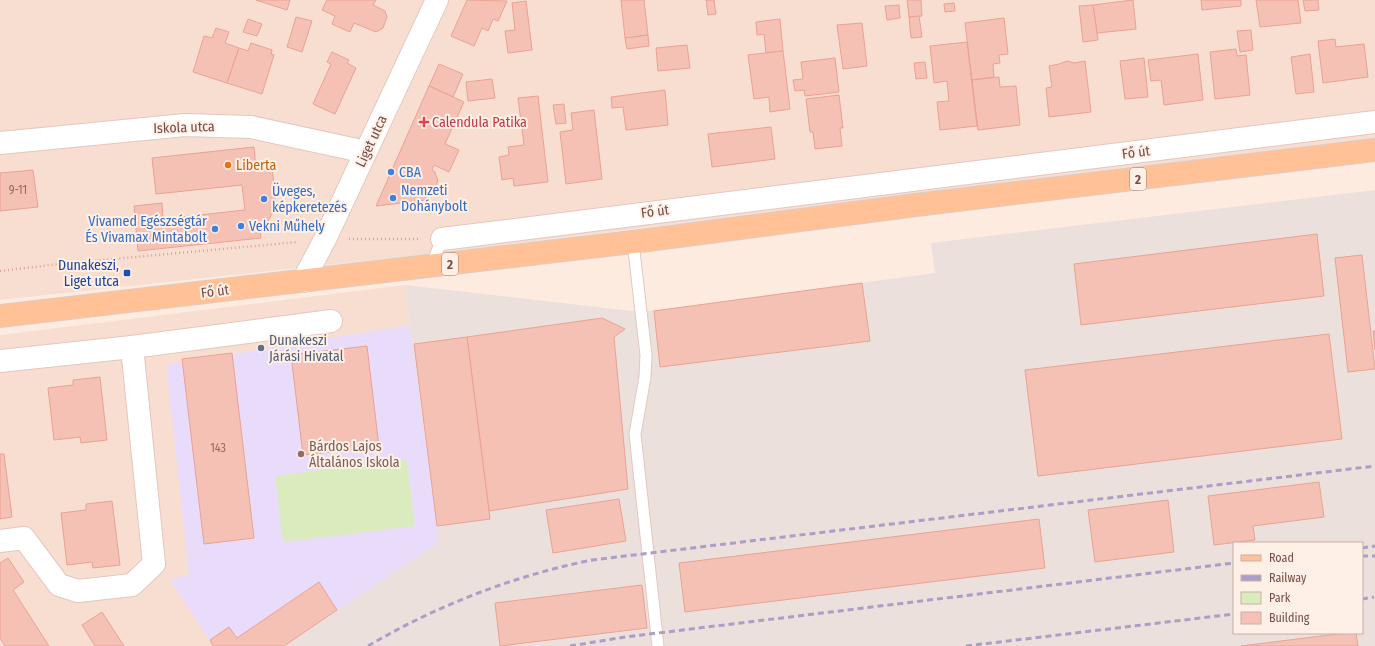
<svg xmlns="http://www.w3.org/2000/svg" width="1375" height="646" viewBox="0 0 1375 646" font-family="'Fira Sans Condensed',sans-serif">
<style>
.residential{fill:#f8ded0}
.industrial{fill:#ece0dc;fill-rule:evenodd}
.education{fill:#e9dcfa}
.green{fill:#daecbd}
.building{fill:#f5c1b5;stroke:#e9a294}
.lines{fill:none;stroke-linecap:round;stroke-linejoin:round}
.lane-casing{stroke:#e4c7be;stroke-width:13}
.street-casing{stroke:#e4c7be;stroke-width:24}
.primary-casing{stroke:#d9cdcb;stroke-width:24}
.path{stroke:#daa498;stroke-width:2.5;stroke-dasharray:1 3;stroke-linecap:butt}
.lane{stroke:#fff;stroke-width:11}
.street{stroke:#fff;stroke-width:22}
.primary{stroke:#ffc195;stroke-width:22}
.rail{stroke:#ab9ec7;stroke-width:3;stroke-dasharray:6 4;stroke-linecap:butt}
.health-dot{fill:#e0444e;stroke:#fff0e7;stroke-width:1.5}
.food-dot{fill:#e8710a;stroke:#fff0e7;stroke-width:1.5}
.shop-dot{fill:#3f7fe0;stroke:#fff0e7;stroke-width:1.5}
.transit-dot{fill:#1a4fb4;stroke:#fff0e7;stroke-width:1.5}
.service-dot{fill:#5c6f8a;stroke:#fff0e7;stroke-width:1.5}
.education-dot{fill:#8d6e63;stroke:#fff0e7;stroke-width:1.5}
.labels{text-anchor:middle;stroke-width:4;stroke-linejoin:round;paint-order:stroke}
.number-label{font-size:12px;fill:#966961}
.shield{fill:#fff0e7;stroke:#9f7d76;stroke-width:1}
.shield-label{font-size:13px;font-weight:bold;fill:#764c45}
.health-label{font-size:14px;fill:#be3a42;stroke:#fff0e7;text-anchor:start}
.street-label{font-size:14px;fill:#764c45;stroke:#fff0e7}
.food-label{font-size:14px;fill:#c56008;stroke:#fff0e7;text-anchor:start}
.shop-label{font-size:14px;fill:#366cbe;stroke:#fff0e7;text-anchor:start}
.transit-label{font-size:14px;fill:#164399;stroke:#fff0e7;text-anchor:end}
.service-label{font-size:14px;fill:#4e5e75;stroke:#fff0e7;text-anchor:start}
.education-label{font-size:14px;fill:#785e54;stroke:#fff0e7;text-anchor:start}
</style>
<rect width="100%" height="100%" fill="#feebdf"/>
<g class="residential">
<path d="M0 0H1375V140L402 257 0 300Z"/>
<path d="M405 285 439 542 284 646H0V335Z"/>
</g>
<path class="industrial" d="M1375 190V646H284L439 542 405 285 641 312 935 273 931 243ZM1234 543H1362V633H1234Z"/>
<path class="education" d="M410 325 439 542 284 646H213L170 580 189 574 166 365Z"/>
<path class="green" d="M407 460 415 526 283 542 275 476Z"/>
<g class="building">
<path d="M256 0H290L287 10Z"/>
<path d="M327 0H376L373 5 385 11 387 17 383 28 376 32 354 23 350 32 332 24 335 16 322 10Z"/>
<path d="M467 0 507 1 498 21 493 19 488 31 482 28 474 46 451 36Z"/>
<path d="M621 0H644L648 35 625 38Z"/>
<path d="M706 0H714L716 14 708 15Z"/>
<path d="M907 0H921L922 16 909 17Z"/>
<path d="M1133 0 1136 29 1097 33 1093 5Z"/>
<path d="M1201 0H1241V6L1202 10Z"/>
<path d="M1256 0H1298L1301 23 1260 27Z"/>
<path d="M1303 0H1318L1319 10 1305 11Z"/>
<path d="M526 1 532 50 508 53 505 31 515 30 512 3Z"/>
<path d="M954 3 955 11 945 12 944 4Z"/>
<path d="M899 5 900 18 887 20 885 6Z"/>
<path d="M1093 5 1098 40 1083 42 1079 6Z"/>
<path d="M919 16 922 37 911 38 909 17Z"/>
<path d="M296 17 312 21 302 52 287 47Z"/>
<path d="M1004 18 1008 54 999 55 1000 63 993 64 994 77 972 80 965 23Z"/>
<path d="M248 19 262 24 257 36 243 32Z"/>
<path d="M780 19 783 51 766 53 764 34 757 35 756 22Z"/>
<path d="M862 23 867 66 843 69 837 25Z"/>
<path d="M216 28 229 32 225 43 239 48 227 83 193 72 204 36 212 38Z"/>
<path d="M1251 30 1253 50 1240 52 1237 31Z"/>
<path d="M648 35 649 46 627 49 625 38Z"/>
<path d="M1335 39 1336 47 1364 44 1368 77 1323 83 1318 41Z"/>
<path d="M967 42 977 126 940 130 937 102 949 101 947 81 934 83 930 46Z"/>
<path d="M251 43 272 50 271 54 274 55 262 94 227 83 239 48 248 51Z"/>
<path d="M687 45 690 68 658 71 656 48Z"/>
<path d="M1236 49 1237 56 1246 55 1250 95 1215 99 1210 52Z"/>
<path d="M783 51 790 109 770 112 769 97 754 99 748 55Z"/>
<path d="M332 52 349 60 347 63 356 68 335 114 313 104 331 64 327 62Z"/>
<path d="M1198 54 1203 100 1164 105 1161 80 1151 81 1148 60Z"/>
<path d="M1310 54 1314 92 1296 94 1291 57Z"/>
<path d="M835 58 839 92 805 96 804 90 795 91 793 80 803 79 801 62Z"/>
<path d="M1144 58 1148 97 1125 99 1120 61Z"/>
<path d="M1067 61 1074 63 1085 61 1091 112 1049 117 1046 88 1052 87 1049 66 1059 64Z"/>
<path d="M925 62 927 78 916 79 914 63Z"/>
<path d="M439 64 463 74 453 97 429 86Z"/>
<path d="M999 77 1000 87 1016 86 1020 125 978 130 972 80Z"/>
<path d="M492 79 495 98 468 101 466 82Z"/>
<path d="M429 86 464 102 445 144 459 150 449 172 434 165 432 170 435 172 438 181 435 187 426 190 427 200 376 206Z"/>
<path d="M665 90 668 125 626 130 623 107 612 108 611 97Z"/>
<path d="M839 95 843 128H840L842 146 815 149 813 132H810L806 99Z"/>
<path d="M538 96 548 182 514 186 513 178 502 180 499 157 509 155 508 147 524 145 518 98Z"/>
<path d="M564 104 566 123 556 124 553 105Z"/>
<path d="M594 110 602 179 566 184 560 132 573 130 571 113Z"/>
<path d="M771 127 775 159 712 167 708 134Z"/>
<path d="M254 147 256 168 272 166 276 206 268 221 259 225 261 238 138 251 134 206 162 203 163 219 245 210 242 185 156 194 152 158Z"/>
<path d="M33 170 38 207 0 211V173Z"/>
<path d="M1317 234 1324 296 1081 325 1074 264Z"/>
<path d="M1362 255 1375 369 1348 372 1335 258Z"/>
<path d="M862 283 870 341 660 367 654 311Z"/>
<path d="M602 318 625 329 614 337 628 489 489 511 467 337Z"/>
<path d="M1373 331H1375V350Z"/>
<path d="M1329 334 1342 439 1038 476 1025 370Z"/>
<path d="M467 337 490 519 437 526 414 344Z"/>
<path d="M367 346 379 447 303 455 291 355Z"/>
<path d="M232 353 254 538 204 544 182 359Z"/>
<path d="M100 377 107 440 81 443 80 437 54 440 48 388 73 385V380Z"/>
<path d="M0 454H4L12 517 0 519Z"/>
<path d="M1319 482 1324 517 1253 526 1255 540 1214 545 1208 496Z"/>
<path d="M619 499 626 541 553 553 546 510Z"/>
<path d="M1168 500 1174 552 1095 562 1088 510Z"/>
<path d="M112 501 120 565 93 568 92 562 67 565 61 513 86 510V504Z"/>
<path d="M1039 519 1045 568 685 612 679 563Z"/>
<path d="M8 558 24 582 13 590 49 646H5L0 638V563Z"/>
<path d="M319 582 337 610 284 646H213L210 640 229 627 237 638Z"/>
<path d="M642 585 647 628 500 646 495 603Z"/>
<path d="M102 612 124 646H95L82 625Z"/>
<path d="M1345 633H1356L1358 646H1241Z"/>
</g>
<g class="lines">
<defs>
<g id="lane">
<path d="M633 242 646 355 645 377 635 434 658 646"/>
<path d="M431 266 442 239"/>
</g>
<g id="street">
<path d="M0 143 185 125 251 127 366 152"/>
<path d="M442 239 1375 122"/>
<path d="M303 281 325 239 437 0"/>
<path d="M132 347 331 321"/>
<path d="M0 361 132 347 154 564 132 585 78 591 59 585 24 538 0 541"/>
</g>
<path id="primary" d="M0 316 633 242 916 205 1375 150"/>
</defs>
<use href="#lane" class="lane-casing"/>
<use href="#street" class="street-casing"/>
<use href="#primary" class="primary-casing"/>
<g class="path">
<path d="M349 239H420"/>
<path d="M0 271 59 264 298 242"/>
</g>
<use href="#lane" class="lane"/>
<use href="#street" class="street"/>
<use href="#primary" class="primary"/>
<g class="rail">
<path d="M1362 548 1375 546"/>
<path d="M1362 556H1375"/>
<path d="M1362 599 1374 597"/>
<path d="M368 646C438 605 513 576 592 560L1375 466"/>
<path d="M570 646 625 637 1234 563"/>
<path d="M966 646 1234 614"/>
</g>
</g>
<path class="health-dot" d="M422 116h4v4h4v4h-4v4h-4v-4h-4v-4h4z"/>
<circle class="food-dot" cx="228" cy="165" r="4"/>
<g class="shop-dot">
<circle cx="391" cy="172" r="4"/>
<circle cx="393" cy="198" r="4"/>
<circle cx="264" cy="199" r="4"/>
<circle cx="241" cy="226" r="4"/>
<circle cx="215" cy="229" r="4"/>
</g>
<rect class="transit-dot" x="123" y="269" width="8" height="8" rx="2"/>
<circle class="service-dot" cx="261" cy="348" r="4"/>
<circle class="education-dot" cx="301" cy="454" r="4"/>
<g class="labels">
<g class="number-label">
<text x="18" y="194">9-11</text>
<text x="218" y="452">143</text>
</g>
<g class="shield">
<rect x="1130" y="168" width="16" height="22" rx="3"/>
<rect x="442" y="253" width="16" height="22" rx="3"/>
</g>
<g class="shield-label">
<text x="1138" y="184">2</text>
<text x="450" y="269">2</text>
</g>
<g class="health-label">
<text x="432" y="127">Calendula Patika</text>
</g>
<g class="street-label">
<text transform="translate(184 127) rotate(-2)" y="5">Iskola utca</text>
<text transform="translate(371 141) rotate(-65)" y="5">Liget utca</text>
<text transform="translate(1136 152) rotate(-7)" y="5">Fő út</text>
<text transform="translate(655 211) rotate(-7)" y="5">Fő út</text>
<text transform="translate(215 291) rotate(-7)" y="5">Fő út</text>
</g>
<g class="food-label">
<text x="236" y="170">Liberta</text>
</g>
<g class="shop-label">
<text x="399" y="177">CBA</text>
<text x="401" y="195">Nemzeti<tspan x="401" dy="16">Dohánybolt</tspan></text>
<text x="272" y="196">Üveges,<tspan x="272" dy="16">képkeretezés</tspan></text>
<text x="207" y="226" text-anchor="end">Vivamed Egészségtár<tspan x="207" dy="16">És Vivamax Mintabolt</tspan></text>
<text x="249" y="231">Vekni Műhely</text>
</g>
<g class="transit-label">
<text x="119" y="270">Dunakeszi,<tspan x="119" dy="16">Liget utca</tspan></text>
</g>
<g class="service-label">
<text x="269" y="345">Dunakeszi<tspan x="269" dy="16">Járási Hivatal</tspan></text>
</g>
<g class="education-label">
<text x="309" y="451">Bárdos Lajos<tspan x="309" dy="16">Általános Iskola</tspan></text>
</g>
</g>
<rect x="1233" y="542" width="130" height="92" fill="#fff0e7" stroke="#c8aea6"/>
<rect x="1241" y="555" width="20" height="6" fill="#ffc195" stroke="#c8aea6"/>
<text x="1269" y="562" font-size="12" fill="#764c45">Road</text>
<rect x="1241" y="575" width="20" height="6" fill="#ab9ec7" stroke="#c8aea6"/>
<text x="1269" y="582" font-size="12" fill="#764c45">Railway</text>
<rect x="1241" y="592" width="20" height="12" fill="#daecbd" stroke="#c8aea6"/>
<text x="1269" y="602" font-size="12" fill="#764c45">Park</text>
<rect x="1241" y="612" width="20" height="12" fill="#f5c1b5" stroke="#c8aea6"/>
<text x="1269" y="622" font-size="12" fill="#764c45">Building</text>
</svg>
